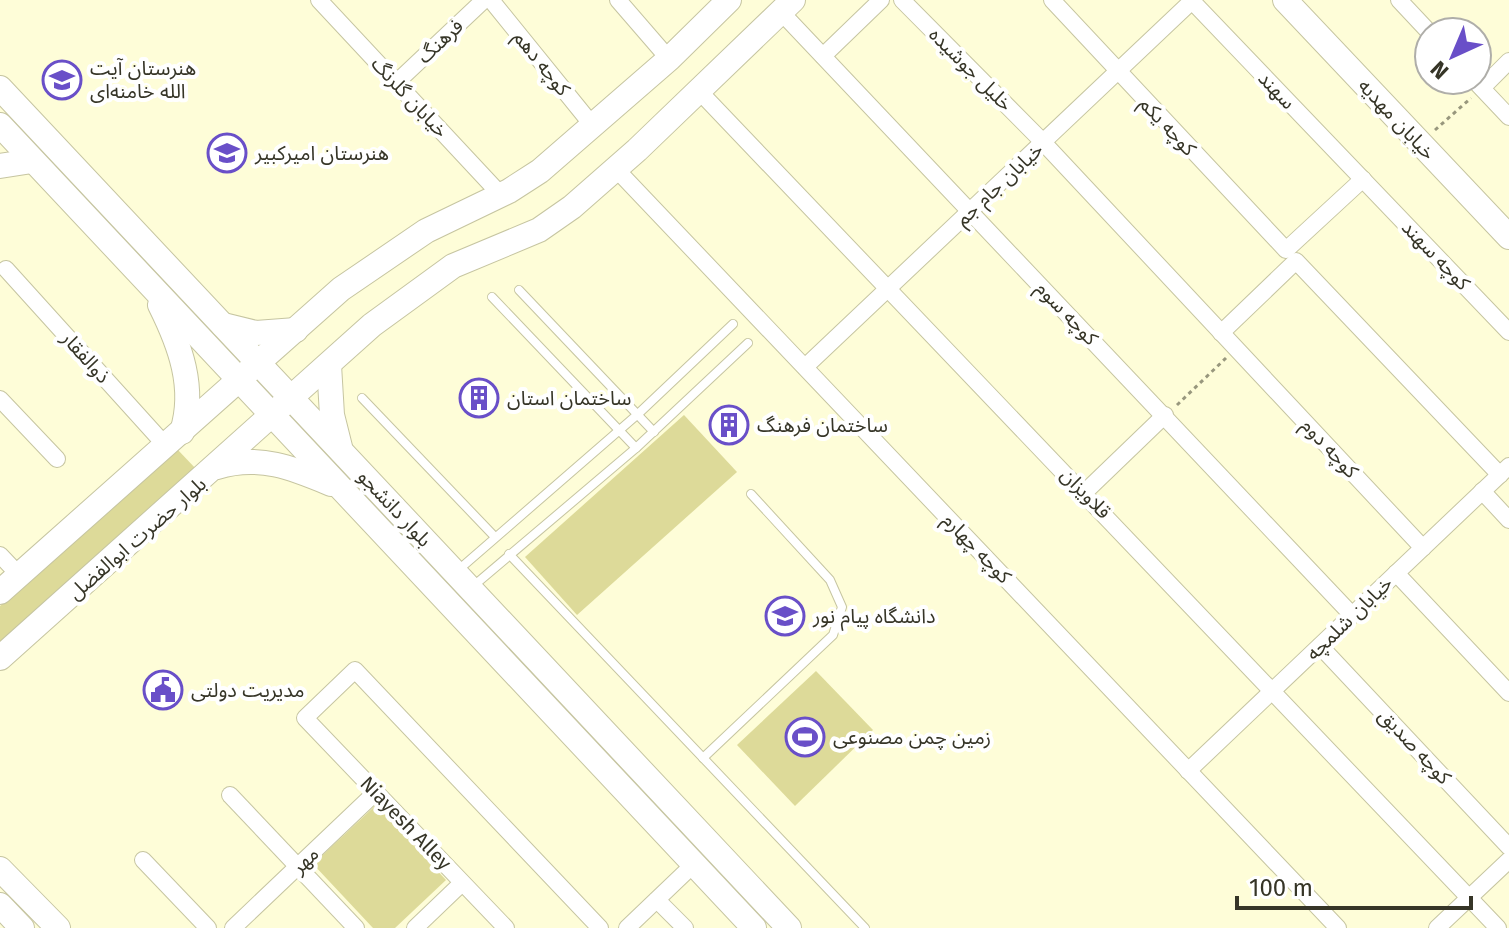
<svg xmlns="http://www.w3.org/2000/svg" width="1509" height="928" viewBox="0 0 1509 928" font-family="'Fira Sans','Noto Sans Arabic',sans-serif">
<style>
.green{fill:#ddda99}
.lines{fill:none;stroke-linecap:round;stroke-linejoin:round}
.lane-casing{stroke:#c6c5a1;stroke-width:10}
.street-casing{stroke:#c6c5a1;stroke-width:18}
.secondary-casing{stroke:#c6c5a1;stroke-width:26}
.path{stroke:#98977d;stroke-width:3;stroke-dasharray:4 4;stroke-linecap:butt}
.lane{stroke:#fff;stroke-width:8}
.street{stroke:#fff;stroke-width:16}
.secondary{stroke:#fff;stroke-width:24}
.labels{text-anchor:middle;stroke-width:8;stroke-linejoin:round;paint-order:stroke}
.street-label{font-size:20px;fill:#363527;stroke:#fff}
.poi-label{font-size:20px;fill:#363527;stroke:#fff;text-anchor:start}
</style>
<rect width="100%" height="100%" fill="#fefdd8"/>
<g class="green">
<path d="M684 415 737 472 577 615 525 557Z"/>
<path d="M177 449 197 470 0 645V606Z"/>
<path d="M816 671 873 730 795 806 737 745Z"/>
<path d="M376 805 446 880 395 928H373L313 864Z"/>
</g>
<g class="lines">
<defs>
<g id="lane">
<path d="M519 290 654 432"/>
<path d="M492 297 636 448"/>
<path d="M362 398 495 537"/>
<path d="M509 554 865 928"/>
<path d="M456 572 638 414 733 324"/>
<path d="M471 588 636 448 748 343"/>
<path d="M703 758 833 635 842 607 830 580 751 494"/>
</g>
<g id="street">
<path d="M319 0 500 194"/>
<path d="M491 0 593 126"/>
<path d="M618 0 669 59"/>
<path d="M902 0 1040 139 1423 548"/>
<path d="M1052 0 1286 250 1363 179"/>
<path d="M1191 0 1509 332"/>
<path d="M1399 0 1429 32"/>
<path d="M781 12 1352 615"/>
<path d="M823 56 881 0"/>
<path d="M1474 80 1509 117"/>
<path d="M397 82 484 0"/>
<path d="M1482 88 1509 61"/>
<path d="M699 91 1498 928"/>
<path d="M616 169 1338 928"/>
<path d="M6 269 166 446"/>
<path d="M1221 333 1296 261 1500 475"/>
<path d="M805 367 1193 0"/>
<path d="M0 399 57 459"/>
<path d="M1482 491 1509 520"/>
<path d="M1085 492 1165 415"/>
<path d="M0 555 19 575"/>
<path d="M1396 573 1509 693"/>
<path d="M1320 646 1509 847"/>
<path d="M1188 771 1509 466"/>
<path d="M230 795 356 928"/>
<path d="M143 860 208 928"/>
<path d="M657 900 685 928"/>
<path d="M233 928 376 792"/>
<path d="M415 928 462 883"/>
<path d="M506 928 305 718 355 670 600 928"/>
<path d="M627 928 694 864"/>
<path d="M1437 928 1509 860"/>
</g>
<g id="secondary">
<path d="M1285 0 1509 237"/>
<path d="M0 88 789 928"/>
<path d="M0 125 754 928"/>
<path d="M0 166 32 161"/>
<path d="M160 305C180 345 196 388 182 432"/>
<path d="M223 325 256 333 296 330"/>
<path d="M329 365 332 415 340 447"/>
<path d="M217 467C259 454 293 468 331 484"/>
<path d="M0 592 341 289 426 231 509 191 540 171 669 59 729 0"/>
<path d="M0 658 372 325 453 266 539 230 572 207 637 150 793 0"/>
<path d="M0 869 58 928"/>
<path d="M0 905 22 928"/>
</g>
</defs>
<use href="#lane" class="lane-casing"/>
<use href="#street" class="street-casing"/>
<use href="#secondary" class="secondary-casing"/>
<g class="path">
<path d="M1435 130 1471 98"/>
<path d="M1177 405 1226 358"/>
</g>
<use href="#lane" class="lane"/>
<use href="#street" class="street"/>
<use href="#secondary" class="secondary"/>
</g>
<defs>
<symbol id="school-ring" viewBox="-11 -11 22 22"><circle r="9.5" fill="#fff" stroke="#694fc8" stroke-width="1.5"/><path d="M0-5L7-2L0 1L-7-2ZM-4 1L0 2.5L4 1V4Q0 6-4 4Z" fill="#694fc8"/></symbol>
<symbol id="building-ring" viewBox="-11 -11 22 22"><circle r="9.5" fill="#fff" stroke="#694fc8" stroke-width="1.5"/><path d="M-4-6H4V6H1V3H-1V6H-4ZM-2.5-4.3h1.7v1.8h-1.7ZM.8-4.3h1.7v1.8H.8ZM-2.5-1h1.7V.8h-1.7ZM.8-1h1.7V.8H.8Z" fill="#694fc8"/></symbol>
<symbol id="university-ring" viewBox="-11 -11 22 22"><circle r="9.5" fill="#fff" stroke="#694fc8" stroke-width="1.5"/><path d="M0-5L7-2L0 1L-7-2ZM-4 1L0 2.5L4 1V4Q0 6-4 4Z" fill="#694fc8"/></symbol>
<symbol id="civic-ring" viewBox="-11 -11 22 22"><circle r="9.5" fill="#fff" stroke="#694fc8" stroke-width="1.5"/><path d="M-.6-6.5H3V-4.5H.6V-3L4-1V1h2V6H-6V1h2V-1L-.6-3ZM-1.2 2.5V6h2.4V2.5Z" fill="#694fc8"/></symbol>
<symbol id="stadium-ring" viewBox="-11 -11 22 22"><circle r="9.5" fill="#fff" stroke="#694fc8" stroke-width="1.5"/><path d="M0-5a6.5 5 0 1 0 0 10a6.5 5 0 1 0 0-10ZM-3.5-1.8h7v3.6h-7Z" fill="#694fc8"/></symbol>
</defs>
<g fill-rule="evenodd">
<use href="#school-ring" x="40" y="58" width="44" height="44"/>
<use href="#school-ring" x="205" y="131" width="44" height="44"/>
<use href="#building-ring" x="457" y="376" width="44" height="44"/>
<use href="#building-ring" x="707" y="403" width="44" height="44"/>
<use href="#university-ring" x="763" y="594" width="44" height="44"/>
<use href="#civic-ring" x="141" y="668" width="44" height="44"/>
<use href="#stadium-ring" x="783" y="715" width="44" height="44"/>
</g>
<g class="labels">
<g class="street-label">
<text transform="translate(440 41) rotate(-43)" y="7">فرهنگ</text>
<text transform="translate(542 63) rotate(51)" y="7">کوچه دهم</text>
<text transform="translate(971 69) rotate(45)" y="7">خلیل جوشیده</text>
<text transform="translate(1277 90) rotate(46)" y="7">سهند</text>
<text transform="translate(410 97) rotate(47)" y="7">خیابان گلرنگ</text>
<text transform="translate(1397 119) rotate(47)" y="7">خیابان مهدیه</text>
<text transform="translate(1168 126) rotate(47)" y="7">کوچه یکم</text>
<text transform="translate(999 184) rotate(-43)" y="7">خیابان جام جم</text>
<text transform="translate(1436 255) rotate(46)" y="7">کوچه سهند</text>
<text transform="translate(1067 313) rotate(46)" y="7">کوچه سوم</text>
<text transform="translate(86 357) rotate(48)" y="7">ذوالفقار</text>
<text transform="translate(1330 448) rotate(47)" y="7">کوچه دوم</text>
<text transform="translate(1086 493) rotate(46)" y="7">قلاویزان</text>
<text transform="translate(395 508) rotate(47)" y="7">بلوار دانشجو</text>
<text transform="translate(137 538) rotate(-41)" y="7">بلوار حضرت ابوالفضل</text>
<text transform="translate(977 548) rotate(46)" y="7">کوچه چهارم</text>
<text transform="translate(1349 618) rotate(-44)" y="7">خیابان شلمچه</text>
<text transform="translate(1415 746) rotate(47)" y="7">کوچه صدیق</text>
<text transform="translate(406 823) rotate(46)" y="7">Niayesh Alley</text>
<text transform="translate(305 860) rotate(-44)" y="7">مهر</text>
</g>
<g class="poi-label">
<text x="90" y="75">هنرستان آیت<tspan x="90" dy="23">الله خامنه‌ای</tspan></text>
<text x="255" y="160">هنرستان امیرکبیر</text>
<text x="507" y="405">ساختمان استان</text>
<text x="757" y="432">ساختمان فرهنگ</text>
<text x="813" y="623">دانشگاه پیام نور</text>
<text x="191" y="697">مدیریت دولتی</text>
<text x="833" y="744">زمین چمن مصنوعی</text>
</g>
</g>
<g transform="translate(1453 56) rotate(224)"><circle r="38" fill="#ffffff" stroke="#afaea9" stroke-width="2"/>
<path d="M0-6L14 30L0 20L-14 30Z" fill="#694fc8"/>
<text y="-12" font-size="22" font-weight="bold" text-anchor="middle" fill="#363527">N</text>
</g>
<path d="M1237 896v12h234v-12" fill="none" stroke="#363527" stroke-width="4"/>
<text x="1249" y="896" font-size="24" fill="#363527" stroke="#ffffff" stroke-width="6" paint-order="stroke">100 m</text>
</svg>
